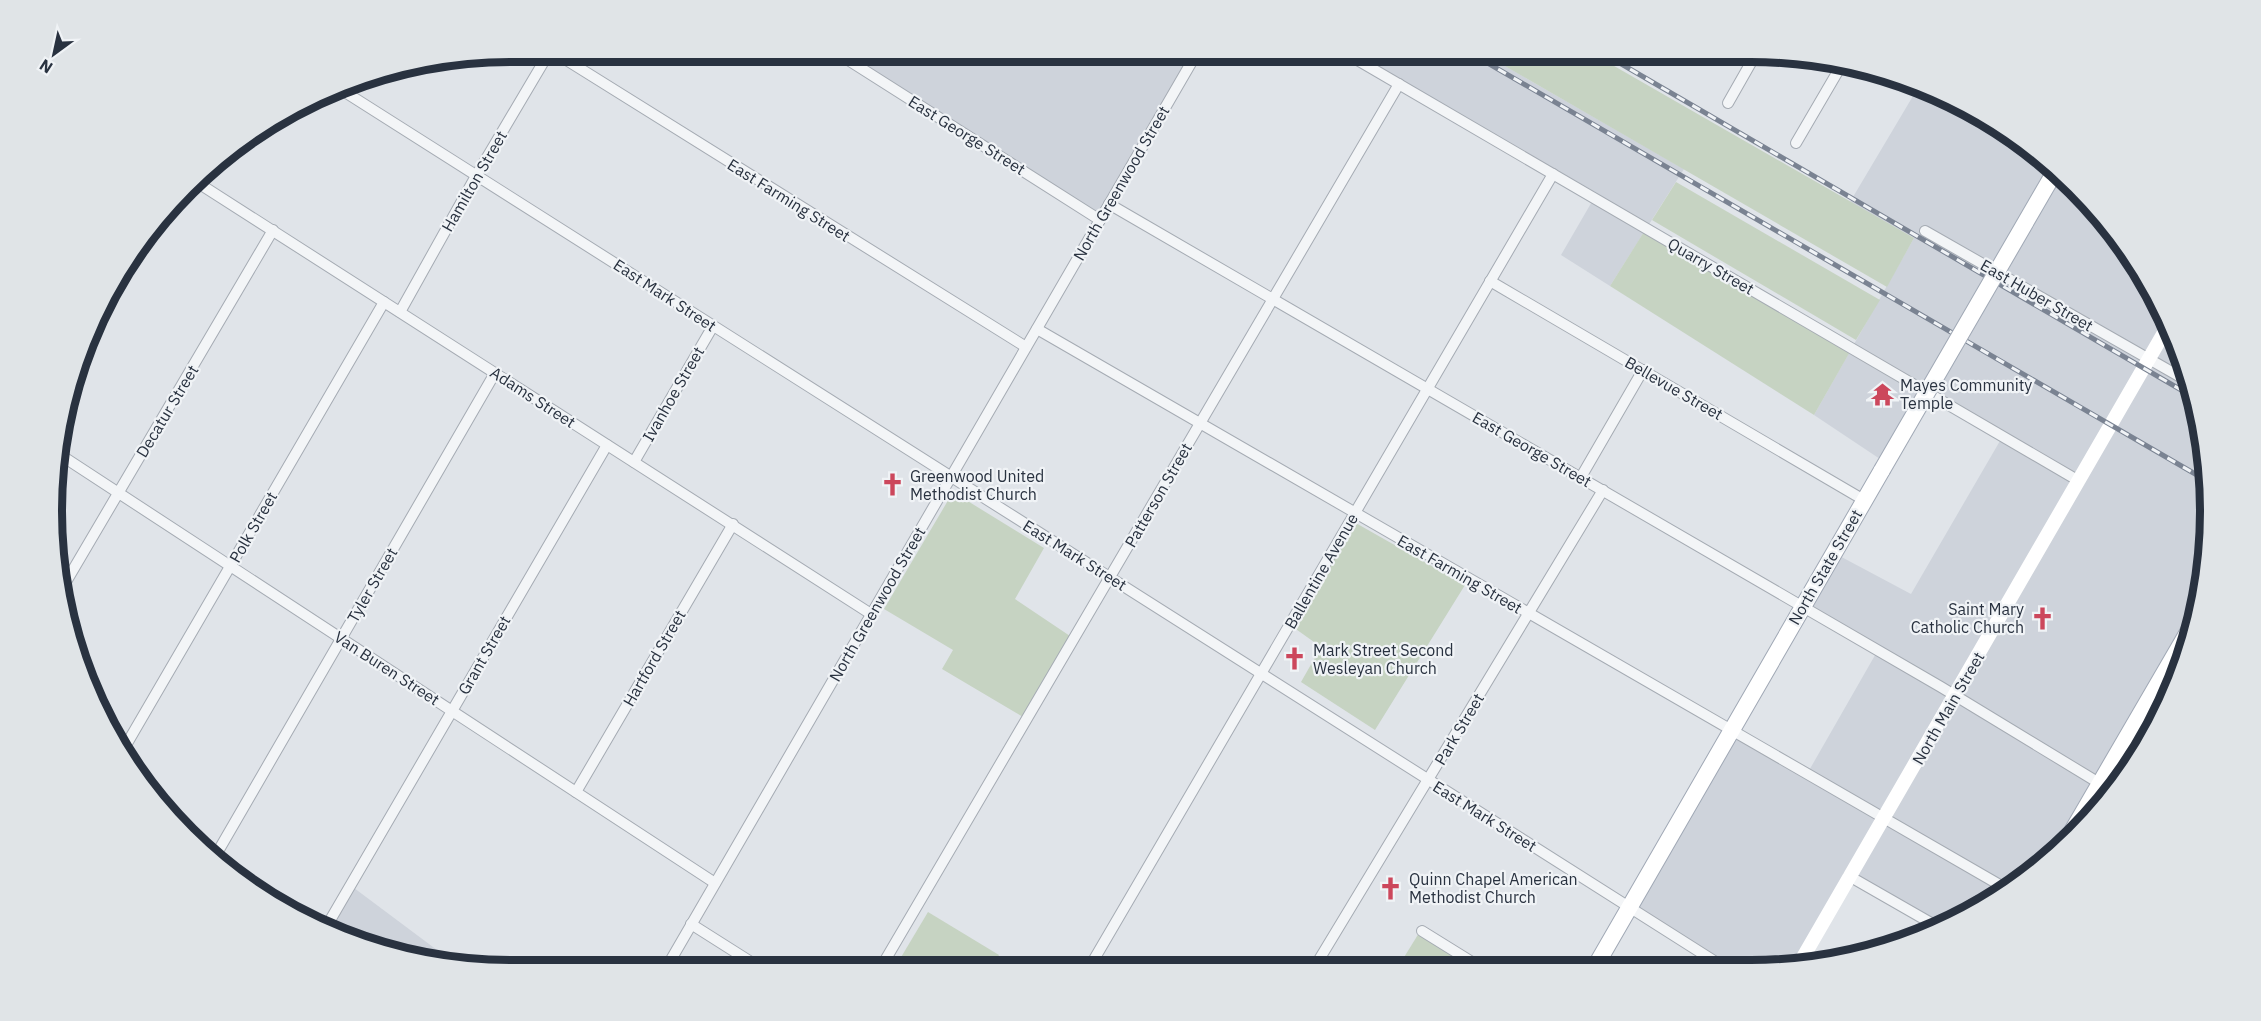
<svg xmlns="http://www.w3.org/2000/svg" width="2261" height="1021" viewBox="0 0 2261 1021" font-family="'IBM Plex Sans',sans-serif">
<style>
.built{fill:#ced3db}
.green{fill:#c6d3c2}
.lines{fill:none;stroke-linecap:round;stroke-linejoin:round}
.street-casing{stroke:#a5abb3;stroke-width:12}
.primary-casing{stroke:#a0a8b5;stroke-width:18}
.street{stroke:#f3f5f7;stroke-width:10}
.secondary{stroke:#fff;stroke-width:14}
.primary{stroke:#fff;stroke-width:16}
.rail-casing{stroke:#7a8392;stroke-width:5}
.rail{stroke:#f0f3f6;stroke-width:3;stroke-dasharray:9;stroke-linecap:butt}
.primary-bridge-casing{stroke:#a0a8b5;stroke-width:18;stroke-linecap:butt}
.primary-bridge{stroke:#fff;stroke-width:16}
.labels{text-anchor:middle;stroke-width:4.5;stroke-linejoin:round;paint-order:stroke}
.street-label{font-size:16px;fill:#293240;stroke:#f0f3f6}
.poi-label{font-size:16px;fill:#293240;stroke:#f0f3f6;text-anchor:start}
.rim{fill:none;stroke:#293240;stroke-width:8}
</style>
<rect width="100%" height="100%" fill="#e0e4e9"/>
<g class="built">
<path d="M832 51H1199L1100 222Z"/>
<path d="M1348 51H1479L1684 169 1610 286 1561 255 1597 193Z"/>
<path d="M1876 72 1899 76 1981 113 2054 165 2115 231 2163 308 2194 392 2209 481 2206 571 2193 627 2137 723 2150 731 2132 766 2118 782 2105 775 2068 839 2053 856 1953 923 1915 934 1924 919 1850 875 1797 966H1696L1703 955 1630 906 1730 730 1807 774 1878 650 1802 607 1834 553 1911 594 2004 434 1928 390 1886 463 1814 415 1914 238 1850 202 1913 96Z"/>
<path d="M350 885 445 956 443 959 362 945 325 929Z"/>
</g>
<g class="green">
<path d="M1479 51H1588L1914 238 1887 287Z"/>
<path d="M1676 182 1880 300 1856 340 1652 220Z"/>
<path d="M1647 227 1851 350 1814 415 1610 286Z"/>
<path d="M953 492 1044 548 1015 599 1070 636 1023 717 942 669 953 650 884 609Z"/>
<path d="M1354 522 1465 585 1375 730 1301 682 1321 647 1293 627Z"/>
<path d="M928 912 999 955 991 969H894Z"/>
<path d="M1419 933 1472 967H1398Z"/>
</g>
<g class="lines">
<defs>
<g id="street">
<path d="M552 51 1026 347"/>
<path d="M834 51 1100 220"/>
<path d="M1342 51 2079 481"/>
<path d="M337 87 1722 966"/>
<path d="M1919 89 1920 85"/>
<path d="M1728 103 1757 52"/>
<path d="M1796 143 1841 66"/>
<path d="M195 181 871 614"/>
<path d="M1109 204 1941 687 2099 783"/>
<path d="M1925 231 2191 383"/>
<path d="M1490 281 1857 496"/>
<path d="M400 312 476 176 550 51"/>
<path d="M1037 329 2005 888"/>
<path d="M59 454 715 883"/>
<path d="M634 462 713 326"/>
<path d="M1581 477 1643 370"/>
<path d="M60 592 273 230"/>
<path d="M122 752 384 302"/>
<path d="M576 792 733 524"/>
<path d="M213 860 495 373"/>
<path d="M1849 876 1938 927"/>
<path d="M691 924 762 969"/>
<path d="M325 929 607 445"/>
<path d="M1422 931 1480 967"/>
<path d="M1089 968 1553 174"/>
<path d="M1314 968 1603 490"/>
<path d="M880 969 1399 84"/>
<path d="M665 970 1198 51"/>
</g>
<g id="primary">
<path d="M2067 840 2195 620"/>
<path d="M1595 967 1882 470"/>
</g>
</defs>
<use href="#street" class="street-casing"/>
<use href="#primary" class="primary-casing"/>
<use href="#street" class="street"/>
<path class="secondary" d="M1798 966 2169 324"/>
<use href="#primary" class="primary"/>
<defs>
<g id="rail">
<path d="M1467 51 2209 482"/>
<path d="M1599 51 2195 398"/>
</g>
</defs>
<use href="#rail" class="rail-casing"/>
<use href="#rail" class="rail"/>
<defs>
<path id="primary-bridge" d="M1882 470 2057 168"/>
</defs>
<use href="#primary-bridge" class="primary-bridge-casing"/>
<use href="#primary-bridge" class="primary-bridge"/>
</g>
<defs>
<symbol id="temple-bare" viewBox="-9 -9 18 18"><path d="M0-6L5-2H3V0L6.5 2.5H4V6H1.5V3h-3V6H-4V2.5H-6.5L-3 0V-2H-5Z" fill="#cc475c" stroke="#f0f3f6" stroke-width="2.5" paint-order="stroke"/></symbol>
<symbol id="church-bare" viewBox="-9 -9 18 18"><path d="M-1.2-6h2.4v3.5h3.3v2.4h-3.3V6h-2.4V-.1h-3.3v-2.4h3.3Z" fill="#cc475c" stroke="#f0f3f6" stroke-width="2.5" paint-order="stroke"/></symbol>
</defs>
<g fill-rule="evenodd">
<use href="#temple-bare" x="1866" y="378" width="33" height="33"/>
<use href="#church-bare" x="876" y="468" width="33" height="33"/>
<use href="#church-bare" x="2026" y="602" width="33" height="33"/>
<use href="#church-bare" x="1278" y="642" width="33" height="33"/>
<use href="#church-bare" x="1374" y="872" width="33" height="33"/>
</g>
<g class="labels">
<g class="street-label">
<text transform="translate(967 135) rotate(32)" y="6">East George Street</text>
<text transform="translate(474 181) rotate(-60)" y="6">Hamilton Street</text>
<text transform="translate(1121 183) rotate(-60)" y="6">North Greenwood Street</text>
<text transform="translate(789 200) rotate(32)" y="6">East Farming Street</text>
<text transform="translate(1711 266) rotate(30)" y="6">Quarry Street</text>
<text transform="translate(665 295) rotate(33)" y="6">East Mark Street</text>
<text transform="translate(2037 295) rotate(30)" y="6">East Huber Street</text>
<text transform="translate(1674 388) rotate(30)" y="6">Bellevue Street</text>
<text transform="translate(673 394) rotate(-60)" y="6">Ivanhoe Street</text>
<text transform="translate(533 397) rotate(33)" y="6">Adams Street</text>
<text transform="translate(167 411) rotate(-59)" y="6">Decatur Street</text>
<text transform="translate(1532 449) rotate(30)" y="6">East George Street</text>
<text transform="translate(1158 495) rotate(-60)" y="6">Patterson Street</text>
<text transform="translate(253 527) rotate(-60)" y="6">Polk Street</text>
<text transform="translate(1075 555) rotate(32)" y="6">East Mark Street</text>
<text transform="translate(1825 567) rotate(-60)" y="6">North State Street</text>
<text transform="translate(1321 571) rotate(-60)" y="6">Ballentine Avenue</text>
<text transform="translate(1460 574) rotate(30)" y="6">East Farming Street</text>
<text transform="translate(372 585) rotate(-60)" y="6">Tyler Street</text>
<text transform="translate(877 604) rotate(-60)" y="6">North Greenwood Street</text>
<text transform="translate(484 655) rotate(-60)" y="6">Grant Street</text>
<text transform="translate(654 658) rotate(-60)" y="6">Hartford Street</text>
<text transform="translate(387 668) rotate(33)" y="6">Van Buren Street</text>
<text transform="translate(1948 708) rotate(-60)" y="6">North Main Street</text>
<text transform="translate(1459 729) rotate(-59)" y="6">Park Street</text>
<text transform="translate(1485 816) rotate(32)" y="6">East Mark Street</text>
</g>
<g class="poi-label">
<text x="1900" y="391">Mayes Community<tspan x="1900" dy="18">Temple</tspan></text>
<text x="910" y="482">Greenwood United<tspan x="910" dy="18">Methodist Church</tspan></text>
<text x="2024" y="615" text-anchor="end">Saint Mary<tspan x="2024" dy="18">Catholic Church</tspan></text>
<text x="1313" y="656">Mark Street Second<tspan x="1313" dy="18">Wesleyan Church</tspan></text>
<text x="1409" y="885">Quinn Chapel American<tspan x="1409" dy="18">Methodist Church</tspan></text>
</g>
</g>
<path d="M0 0H2261V1021H0ZM511 62H1751A449 449 0 0 1 2200 511V511A449 449 0 0 1 1751 960H511A449 449 0 0 1 62 511V511A449 449 0 0 1 511 62Z" fill="#e0e4e7" fill-rule="evenodd"/>
<path class="rim" d="M511 62H1751A449 449 0 0 1 2200 511V511A449 449 0 0 1 1751 960H511A449 449 0 0 1 62 511V511A449 449 0 0 1 511 62Z"/>
<g transform="translate(54 54) rotate(213)" stroke="#f0f3f6" stroke-width="4.5" paint-order="stroke">
<path d="M0-4.5L10 22L0 15L-10 22Z" fill="#293240"/>
<text y="-9" font-size="16" font-weight="bold" text-anchor="middle" fill="#293240">N</text>
</g>
</svg>
